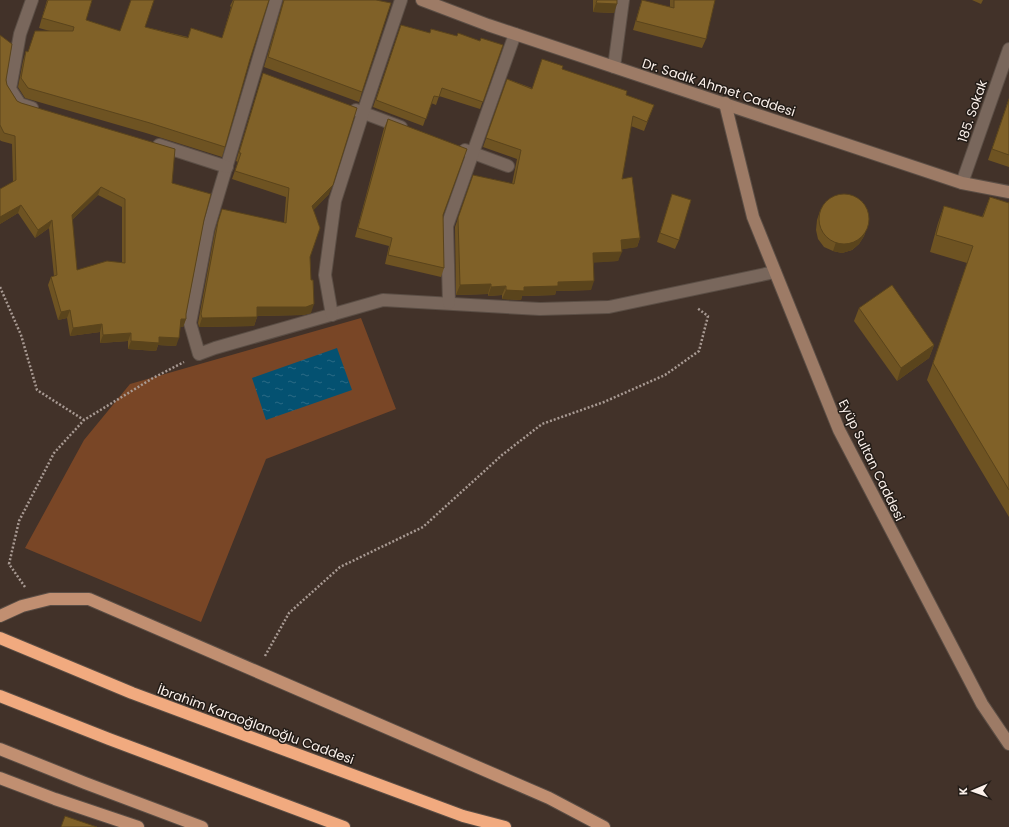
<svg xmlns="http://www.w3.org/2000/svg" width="1009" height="827" viewBox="0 0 1009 827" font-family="Poppins,sans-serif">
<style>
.green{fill:#794626}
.water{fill:url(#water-ripples)}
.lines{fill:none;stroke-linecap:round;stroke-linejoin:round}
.street-casing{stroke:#5b4e45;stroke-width:14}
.secondary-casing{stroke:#5b4e45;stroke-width:14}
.primary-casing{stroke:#5b4e45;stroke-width:14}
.highway-casing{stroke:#5b4e45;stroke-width:14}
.path{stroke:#a89a93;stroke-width:2.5;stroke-dasharray:2 2;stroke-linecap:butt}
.street{stroke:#79675c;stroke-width:12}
.secondary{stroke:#9d7b66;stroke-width:12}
.primary{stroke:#c18f71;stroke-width:12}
.highway{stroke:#f1aa7f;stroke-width:12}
.wall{fill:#6e5322;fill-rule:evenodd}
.shaded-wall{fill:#5a441c}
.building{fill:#806128;stroke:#5a441c;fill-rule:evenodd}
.labels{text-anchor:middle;stroke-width:3;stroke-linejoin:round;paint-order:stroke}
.street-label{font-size:13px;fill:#fcf1eb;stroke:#231c17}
</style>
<defs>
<pattern id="water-ripples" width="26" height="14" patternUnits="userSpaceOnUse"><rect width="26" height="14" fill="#045171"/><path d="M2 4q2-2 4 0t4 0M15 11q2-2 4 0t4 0" fill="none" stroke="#2a6a85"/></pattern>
</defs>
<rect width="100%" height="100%" fill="#423229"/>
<path class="green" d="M361 318 396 409 266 459 201 622 25 548 84 440 130 384Z"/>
<path class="water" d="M337 348 352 390 266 420 252 378Z"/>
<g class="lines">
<defs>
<g id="street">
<path d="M276 0 208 229 190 323 199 354 215 348 383 300 540 309 609 307 775 272"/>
<path d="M614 67 623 0"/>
<path d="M32 108 20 104 10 89 20 34 32 0"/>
<path d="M356 110 401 127"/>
<path d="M159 145 227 167"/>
<path d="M465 150 508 166"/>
<path d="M962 183 1009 49"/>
<path d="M449 303 447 226 515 34"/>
<path d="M332 315 325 275 335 201 363 113 401 0"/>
</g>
<g id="secondary">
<path d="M422 0 488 25 962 183 1009 192"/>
<path d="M725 103 753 217 839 430 982 704 1009 744"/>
</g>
<g id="primary">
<path d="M0 616 22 606 50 599H89L549 798 604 827"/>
<path d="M0 749 85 783 202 827"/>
<path d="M0 778 55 799 138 827"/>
</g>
<g id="highway">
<path d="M0 638 132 693 463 816 505 827"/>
<path d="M0 696 109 739 344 827"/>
</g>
</defs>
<use href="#street" class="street-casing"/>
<use href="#secondary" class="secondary-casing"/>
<use href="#primary" class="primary-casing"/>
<use href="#highway" class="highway-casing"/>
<g class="path">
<path d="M0 287 21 335 37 390 84 420"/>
<path d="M25 587 9 564 19 521 54 453 84 420 153 378 184 362"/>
<path d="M265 656 289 613 340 567 423 527 502 455 542 424 604 402 665 375 699 351 708 316 697 308"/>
</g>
<use href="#street" class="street"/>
<use href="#secondary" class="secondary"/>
<use href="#primary" class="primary"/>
<use href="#highway" class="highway"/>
</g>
<g class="wall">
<path d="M47 0H92L86 20 120 31 145 27 188 37 191 28 222 38 231 7 230 6 233 0H269L250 59 225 147 222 157 146 133 25 98 18 87 23 61 26 51 27 52 50 31 39 28Z"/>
<path d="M283 0H376L362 92 359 102 264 67 283 2Z"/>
<path d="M593 0H617L614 13 593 12Z"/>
<path d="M642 0 670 8V0H715L706 39 702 48 633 30 639 9Z"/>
<path d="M972 0H983L981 4Z"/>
<path d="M401 25 430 33 431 29 457 36 503 45 480 109 439 96 436 105 431 103 423 126 373 107Z"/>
<path d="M0 35 7 85 17 101 21 103 172 183 204 220 186 314V319L183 327H180L176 346 158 345 156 351 128 349V341L100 343V332L70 336 67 318 58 320 48 285 51 277 54 276 49 228 35 238 18 213 0 224V189L13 182 12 144 1 141 0 140ZM98 195 122 207V262L77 270 72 220Z"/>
<path d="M562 69 626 95 654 105 644 131 631 126 622 179 640 238 637 247 621 249 618 261 594 262 591 290 556 291 555 295 522 296 521 300 502 299V295L488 296V294L456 295 455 227 473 175 512 184 517 159 483 147 507 79 532 88Z"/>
<path d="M263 73 329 194 313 210 310 257 311 313 303 315 257 316V317L254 326 199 327 198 323 215 231 222 209 284 223 286 197 232 179 238 162 236 161Z"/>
<path d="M1009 98V167L988 160Z"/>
<path d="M388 119 443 215 444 268 441 277 385 264 389 246 355 237 384 128Z"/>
<path d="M672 194 679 240 675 249 657 242Z"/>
<path d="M990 197 1009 203V517L927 380 967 263 930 252 938 223 944 206 982 217Z"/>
<path d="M820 211 867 227 864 236 859 244 852 250 842 253 833 251 824 247 818 239 816 230 817 220Z"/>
<path d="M859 308 934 345 929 358 897 381 854 321Z"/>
</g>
<g class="shaded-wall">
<path d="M596 3 617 4 614 13 593 12Z"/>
<path d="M333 185 329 194 309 215 312 206Z"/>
<path d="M101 187 98 195 69 223 72 215Z"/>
<path d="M21 205 18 213 0 224V217Z"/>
<path d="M52 220 49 228 35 238 38 230Z"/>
<path d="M867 227 864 236 859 244 852 250 842 253 833 251 836 242Z"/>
<path d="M640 238 637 247 618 250 621 240Z"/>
<path d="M622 252 618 261 590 263 593 253Z"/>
<path d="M594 281 591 290 556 291 555 295 522 296 521 300 502 299 506 290 558 282Z"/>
<path d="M491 284 488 294 456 295 460 285Z"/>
<path d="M506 286 502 295 488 296 491 287Z"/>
<path d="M314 304 311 313 303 315 254 316 257 307Z"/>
<path d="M70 310 67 318 58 320 61 312Z"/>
<path d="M257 317 254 326 199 327 202 318Z"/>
<path d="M181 319H186L183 327H178Z"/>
<path d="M102 324 100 332 70 336 73 328Z"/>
<path d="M131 333 128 341 100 343 103 335Z"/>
<path d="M159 337 179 338 176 346 158 345 156 351 128 349 131 341Z"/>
<path d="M934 345 929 358 897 381 901 368Z"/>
</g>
<g class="building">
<path d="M48 0H92L86 20 120 31 131 0H154L145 27 188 38 191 28 222 38 234 0H269L250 59 225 147 150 123 28 88 21 78 26 51 28 52 35 31H73L74 27 42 18Z"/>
<path d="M284 0H376L391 3 362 92 268 57Z"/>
<path d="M597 0H617V4L596 3Z"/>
<path d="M642 0 674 8V0H715L706 39 636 21Z"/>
<path d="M401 25 430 33 431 29 457 36 458 33 480 41 481 38 503 45 483 102 442 88 439 97 434 96 426 119 376 100Z"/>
<path d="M0 35 12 44 6 80 7 85 17 101 21 103 175 149 172 183 211 194 204 220 186 314V319H181L179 338 159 337V343L131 341V333L103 335 102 324 73 328 70 310 61 312 51 277 57 275 52 220 38 230 21 205 0 217V189L16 180 15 136 4 133 0 125ZM101 187 125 199V263L107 261 77 270 72 215Z"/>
<path d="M542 59 563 66 562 69 627 91 626 95 654 105 647 122 633 116 622 179 632 177 640 238 621 240 622 252 593 253 594 281 558 282V286L524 287V291L506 290V286L491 287V284L460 285 458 218 473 175 514 184 521 150 486 138 507 79 532 89Z"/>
<path d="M263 73 357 108 333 185 312 206 320 228 310 257 311 280H313L314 304 306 307H257V317L202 318 201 314 218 222 222 209 286 223 289 188 235 171 241 153H239Z"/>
<path d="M1009 99V155L992 149Z"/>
<path d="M388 119 467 149 443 215 444 268 388 255 392 238 358 228Z"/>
<path d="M672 194 691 200 679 240 660 233Z"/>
<circle cx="844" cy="219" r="25"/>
<path d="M990 197 1009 203V490L933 363 973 246 936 235 944 206 983 217Z"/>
<path d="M892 285 934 345 901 368 859 308Z"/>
<path d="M65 816 97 827H61Z"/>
</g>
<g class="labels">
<g class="street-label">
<text transform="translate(719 87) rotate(18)" y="5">Dr. Sadık Ahmet Caddesi</text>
<text transform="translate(972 111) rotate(-71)" y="5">185. Sokak</text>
<text transform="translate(872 460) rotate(64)" y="5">Eyüp Sultan Caddesi</text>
<text transform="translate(256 724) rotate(20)" y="5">İbrahim Karaoğlanoğlu Caddesi</text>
</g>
</g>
<g transform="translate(973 791) rotate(268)" stroke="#231c17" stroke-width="3" paint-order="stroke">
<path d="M0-3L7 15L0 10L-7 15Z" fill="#fcf1eb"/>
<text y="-6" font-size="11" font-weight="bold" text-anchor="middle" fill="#fcf1eb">K</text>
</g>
</svg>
